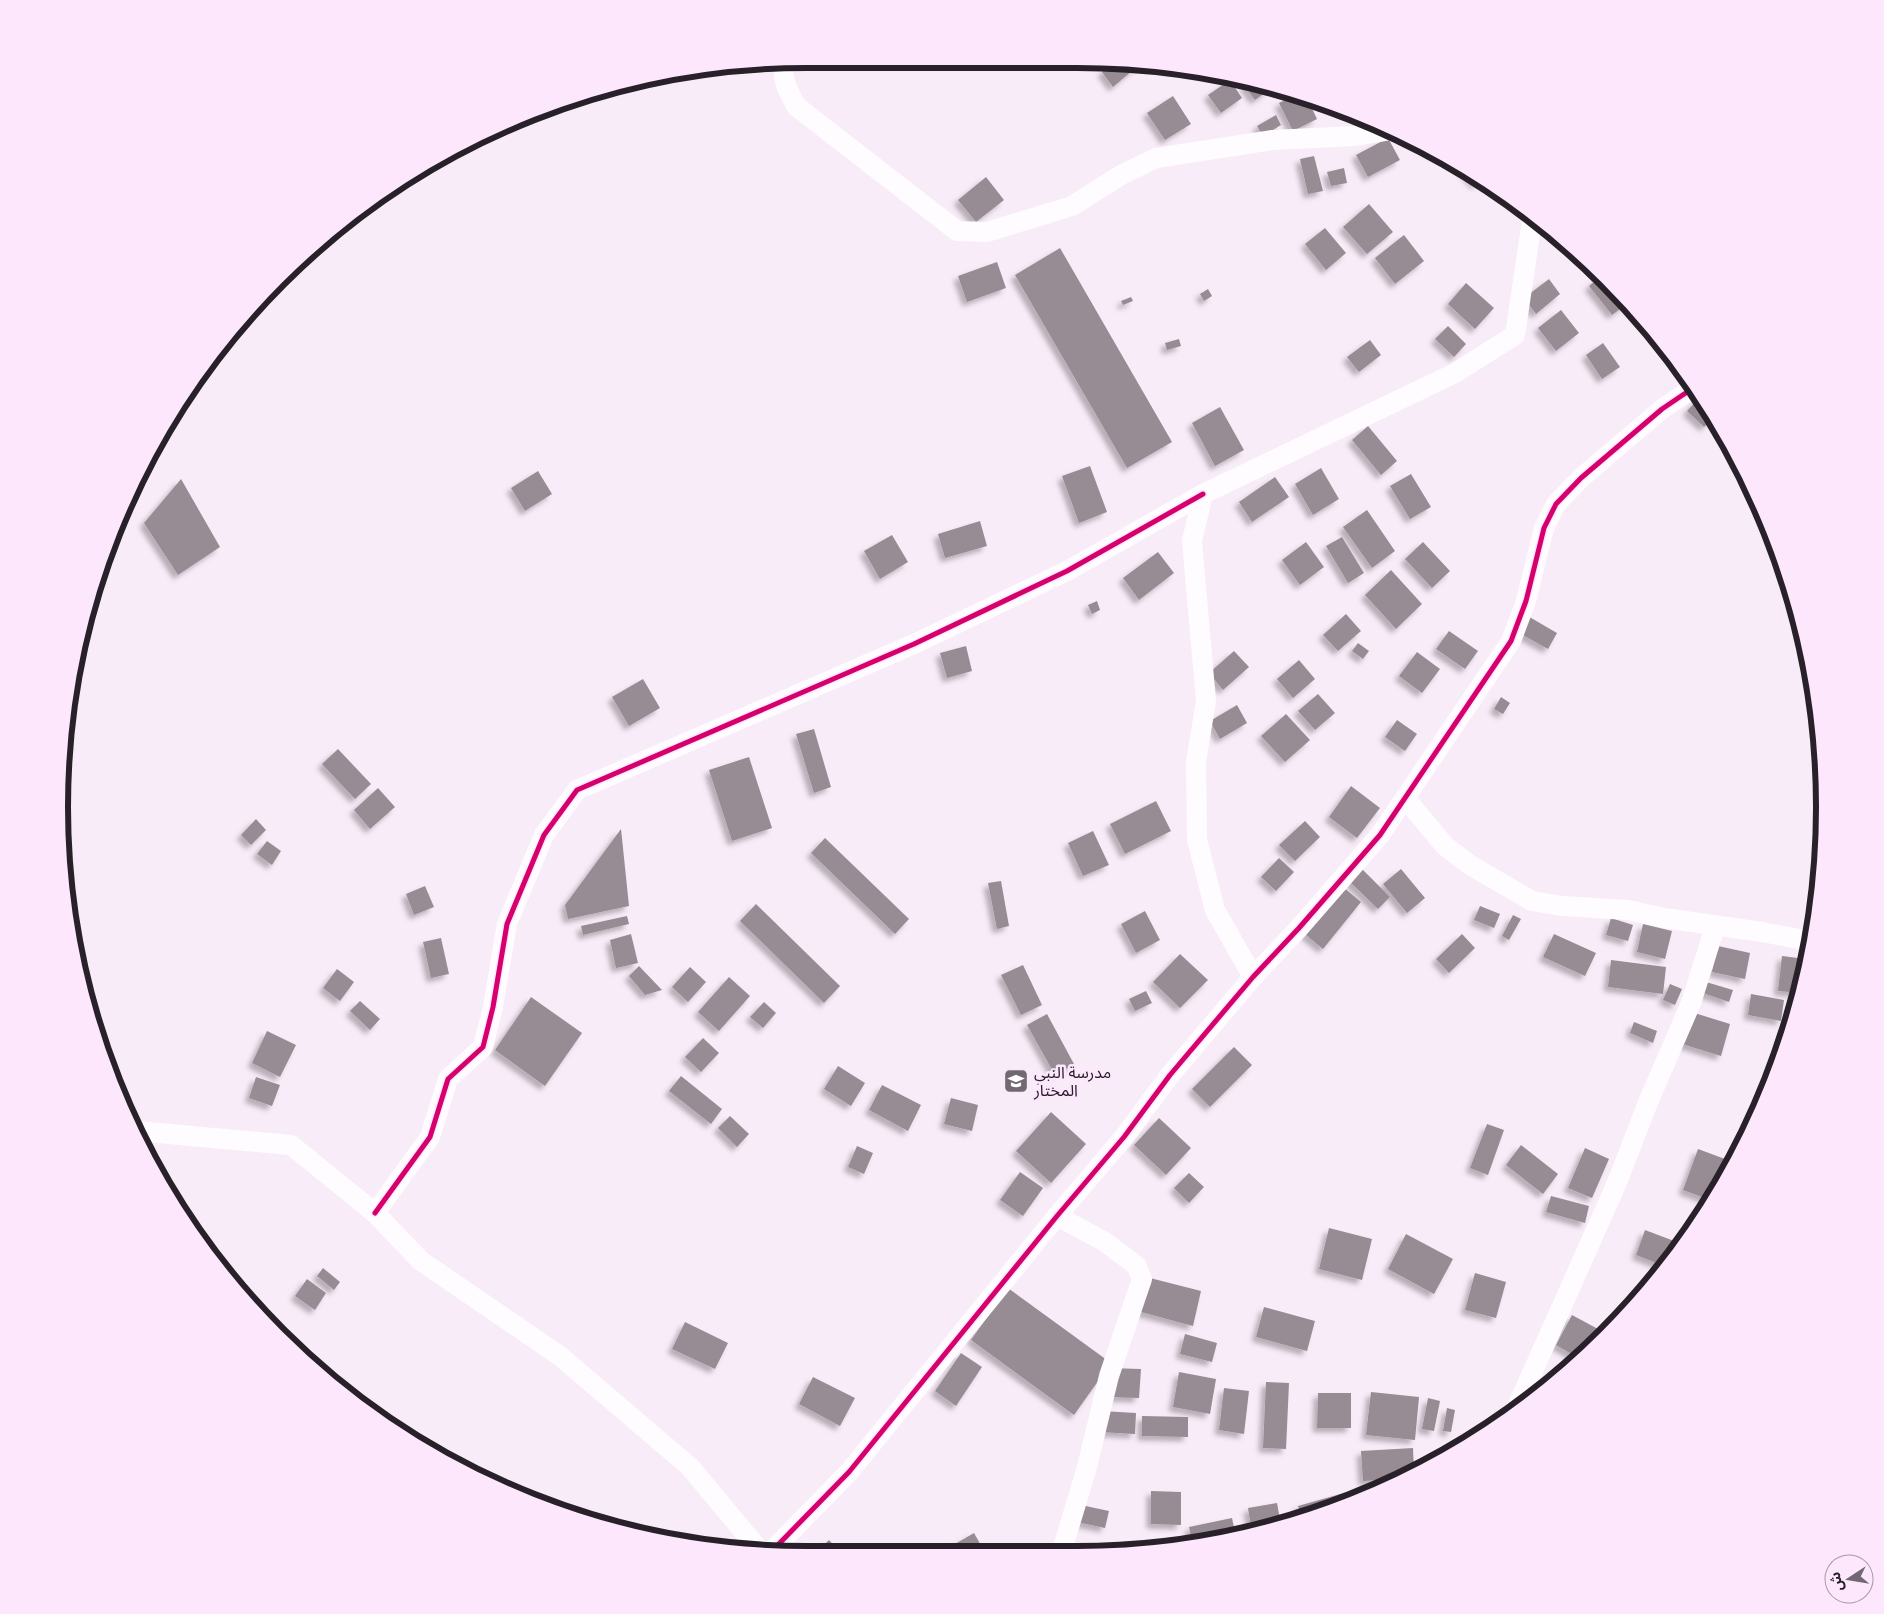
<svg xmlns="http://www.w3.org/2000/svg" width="1884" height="1614" viewBox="0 0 1884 1614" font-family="'IBM Plex Serif','Noto Sans Arabic',serif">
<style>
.building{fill:#978c94;filter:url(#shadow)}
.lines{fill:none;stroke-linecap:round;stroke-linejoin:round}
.street{stroke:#fefcfe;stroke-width:20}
.cycleway-casing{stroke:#fde7fd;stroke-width:8}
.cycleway{stroke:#d6006c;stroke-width:5}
.labels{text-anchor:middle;stroke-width:5;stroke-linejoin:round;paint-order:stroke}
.poi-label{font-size:16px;fill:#292129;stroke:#fde7fd;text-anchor:start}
.rim{fill:none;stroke:#292129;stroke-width:6}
</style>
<defs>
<filter id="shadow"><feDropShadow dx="-4.5" dy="4.5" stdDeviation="2.5" flood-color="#0004"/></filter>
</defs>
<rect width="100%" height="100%" fill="#f8ecf8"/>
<g class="building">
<path d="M1111 64 1139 65 1113 87 1102 72Z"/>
<path d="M1230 80 1242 98 1221 113 1208 95Z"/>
<path d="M1250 80 1264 83 1269 90 1255 100 1244 85Z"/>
<path d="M1298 94 1307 98 1317 119 1293 131 1279 103Z"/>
<path d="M1173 96 1191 124 1165 140 1147 113Z"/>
<path d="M1276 115 1281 125 1263 136 1257 126Z"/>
<path d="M1388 138 1400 160 1368 177 1356 155Z"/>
<path d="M1314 156 1323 191 1308 194 1300 159Z"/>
<path d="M1344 168 1347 183 1331 186 1327 172Z"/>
<path d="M1461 169 1480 181 1476 185Z"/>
<path d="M986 177 1004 200 976 222 958 200Z"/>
<path d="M1369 204 1393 232 1367 254 1343 227Z"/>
<path d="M1325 228 1346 253 1326 270 1305 244Z"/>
<path d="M1404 235 1424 261 1395 284 1375 258Z"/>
<path d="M1060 248 1172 442 1127 468 1015 275Z"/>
<path d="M997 262 1006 288 967 302 958 276Z"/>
<path d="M1600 277 1628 303 1612 315 1589 286Z"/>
<path d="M1549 279 1560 294 1536 314 1524 298Z"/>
<path d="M1466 283 1494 308 1475 329 1448 304Z"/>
<path d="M1208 289 1212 296 1204 301 1200 294Z"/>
<path d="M1131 297 1133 301 1123 305 1121 301Z"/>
<path d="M1561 310 1579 333 1556 351 1538 328Z"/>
<path d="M1448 326 1466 344 1454 357 1435 339Z"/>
<path d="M1179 339 1181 346 1167 350 1165 343Z"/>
<path d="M1370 340 1381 355 1359 372 1347 357Z"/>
<path d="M1603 343 1620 367 1602 379 1586 355Z"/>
<path d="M1700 397 1714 417 1704 427 1687 411Z"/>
<path d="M1220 407 1244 450 1215 466 1192 423Z"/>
<path d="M1368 426 1397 461 1381 475 1352 440Z"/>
<path d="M1090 466 1107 512 1079 523 1062 476Z"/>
<path d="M1321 468 1339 499 1313 515 1295 484Z"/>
<path d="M538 471 552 494 525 511 511 488Z"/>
<path d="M1411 474 1431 507 1410 519 1390 486Z"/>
<path d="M1275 477 1289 497 1252 522 1239 502Z"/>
<path d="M181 479 220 547 178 575 144 523Z"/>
<path d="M1367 510 1395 551 1372 568 1343 527Z"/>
<path d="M980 521 987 546 945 558 938 534Z"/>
<path d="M892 535 908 562 880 579 864 551Z"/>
<path d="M1342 537 1364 573 1348 583 1326 546Z"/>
<path d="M1306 542 1324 567 1300 585 1282 560Z"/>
<path d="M1423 542 1450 571 1432 588 1405 559Z"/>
<path d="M1158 552 1174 573 1139 600 1123 578Z"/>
<path d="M1391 570 1422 604 1396 629 1365 595Z"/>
<path d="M1097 601 1100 610 1092 614 1088 605Z"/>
<path d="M1346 614 1361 631 1338 651 1323 635Z"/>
<path d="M1526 615 1557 633 1548 649 1517 632Z"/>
<path d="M1449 631 1478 651 1465 669 1436 649Z"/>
<path d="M1358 643 1369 651 1363 659 1352 651Z"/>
<path d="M966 646 972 671 947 678 940 653Z"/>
<path d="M1234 651 1249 667 1223 690 1209 673Z"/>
<path d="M1417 652 1440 669 1422 693 1399 676Z"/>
<path d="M1299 660 1315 679 1293 698 1277 679Z"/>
<path d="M643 679 660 708 629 726 612 697Z"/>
<path d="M1318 694 1335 713 1315 730 1298 711Z"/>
<path d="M1501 697 1510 703 1503 714 1494 709Z"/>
<path d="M1237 705 1247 723 1220 739 1210 721Z"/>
<path d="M1286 714 1310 740 1285 762 1261 736Z"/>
<path d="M1397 720 1417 734 1405 751 1385 737Z"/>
<path d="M814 729 831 787 814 793 796 734Z"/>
<path d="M338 749 371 784 355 799 322 764Z"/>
<path d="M749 757 772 828 732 841 709 770Z"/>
<path d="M1351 786 1380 808 1357 838 1329 817Z"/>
<path d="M378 788 395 807 370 829 354 810Z"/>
<path d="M1156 801 1171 831 1125 854 1110 824Z"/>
<path d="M256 819 266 830 251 845 241 835Z"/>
<path d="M1305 821 1320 837 1295 861 1279 845Z"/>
<path d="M621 829 629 906 568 919 565 905Z"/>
<path d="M1093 831 1109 865 1083 876 1068 843Z"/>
<path d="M825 838 909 919 895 934 811 853Z"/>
<path d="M267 841 281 851 272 865 257 854Z"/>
<path d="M1279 858 1294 872 1276 891 1261 877Z"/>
<path d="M1361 868 1390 897 1378 909 1349 881Z"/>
<path d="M1401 869 1425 898 1407 913 1383 884Z"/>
<path d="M1001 881 1009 926 997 929 988 883Z"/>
<path d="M425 886 434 907 414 915 406 894Z"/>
<path d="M1343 887 1361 902 1323 949 1305 934Z"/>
<path d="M756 904 840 986 824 1003 740 921Z"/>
<path d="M1480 906 1500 914 1494 928 1474 920Z"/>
<path d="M1145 911 1160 940 1136 953 1121 924Z"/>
<path d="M1513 915 1521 919 1509 940 1502 936Z"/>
<path d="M627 916 629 924 583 935 581 926Z"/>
<path d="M1611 918 1633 925 1628 941 1606 935Z"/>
<path d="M1643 924 1672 931 1665 959 1637 952Z"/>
<path d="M631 934 638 963 616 968 610 940Z"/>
<path d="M1462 934 1475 948 1449 973 1436 959Z"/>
<path d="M1554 934 1596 953 1585 976 1543 957Z"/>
<path d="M441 938 449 974 431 978 423 942Z"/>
<path d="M1718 946 1750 953 1745 979 1712 972Z"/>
<path d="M1180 954 1208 980 1180 1008 1153 982Z"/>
<path d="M1782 956 1806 959 1801 993 1778 991Z"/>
<path d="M1611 960 1666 967 1663 994 1608 987Z"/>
<path d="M1023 965 1042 1005 1021 1015 1001 975Z"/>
<path d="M639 966 662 990 645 995 629 976Z"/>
<path d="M690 967 706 982 688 1002 672 987Z"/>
<path d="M337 969 354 982 340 1001 323 988Z"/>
<path d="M729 977 750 996 719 1031 698 1012Z"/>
<path d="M1706 982 1733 990 1729 1002 1703 993Z"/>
<path d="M1670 984 1682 989 1675 1005 1663 1000Z"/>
<path d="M1146 991 1152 1003 1135 1011 1129 999Z"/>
<path d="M1751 994 1784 1000 1781 1021 1748 1015Z"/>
<path d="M531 997 582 1033 545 1086 495 1050Z"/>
<path d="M360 1001 380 1019 370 1030 350 1011Z"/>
<path d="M764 1002 776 1013 763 1028 750 1017Z"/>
<path d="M1688 1011 1730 1024 1721 1056 1679 1043Z"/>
<path d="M1047 1014 1074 1064 1055 1075 1027 1025Z"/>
<path d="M1634 1022 1657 1031 1653 1043 1630 1033Z"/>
<path d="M267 1031 296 1045 280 1077 252 1063Z"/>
<path d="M703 1038 719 1053 701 1072 685 1057Z"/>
<path d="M1234 1047 1252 1065 1210 1107 1192 1089Z"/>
<path d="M838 1066 865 1083 851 1106 824 1089Z"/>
<path d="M681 1076 722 1109 711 1124 669 1091Z"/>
<path d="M256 1077 280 1085 272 1106 249 1098Z"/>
<path d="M882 1085 921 1105 908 1131 869 1110Z"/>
<path d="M951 1098 978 1105 972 1131 944 1124Z"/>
<path d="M1051 1112 1086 1144 1051 1183 1016 1151Z"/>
<path d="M730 1116 749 1134 737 1147 718 1128Z"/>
<path d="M1159 1118 1191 1148 1166 1175 1134 1145Z"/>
<path d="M1487 1124 1504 1130 1488 1175 1470 1168Z"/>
<path d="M1521 1145 1558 1174 1543 1194 1506 1165Z"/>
<path d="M857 1146 873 1153 864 1174 848 1167Z"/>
<path d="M1585 1148 1609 1159 1592 1198 1568 1188Z"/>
<path d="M1698 1149 1733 1162 1710 1200 1683 1190Z"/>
<path d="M1020 1172 1043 1188 1023 1216 1000 1200Z"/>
<path d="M1189 1173 1204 1187 1189 1203 1174 1188Z"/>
<path d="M1551 1196 1589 1206 1585 1223 1546 1212Z"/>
<path d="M1329 1228 1372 1239 1362 1280 1319 1269Z"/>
<path d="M1645 1230 1682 1244 1667 1267 1636 1255Z"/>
<path d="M1406 1234 1453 1259 1434 1294 1388 1269Z"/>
<path d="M323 1268 340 1282 334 1290 317 1276Z"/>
<path d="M1475 1273 1506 1282 1496 1318 1465 1310Z"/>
<path d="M1150 1278 1201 1291 1193 1326 1141 1312Z"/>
<path d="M307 1279 326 1293 315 1310 295 1296Z"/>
<path d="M1008 1288 1111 1363 1074 1415 971 1340Z"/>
<path d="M1264 1307 1315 1321 1307 1351 1256 1337Z"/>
<path d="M1572 1315 1598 1329 1580 1359 1556 1345Z"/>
<path d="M685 1322 728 1343 715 1369 672 1349Z"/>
<path d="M1185 1334 1217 1343 1212 1362 1180 1354Z"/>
<path d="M961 1353 982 1367 956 1406 935 1391Z"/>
<path d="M1109 1368 1141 1369 1139 1398 1108 1397Z"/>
<path d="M1179 1372 1216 1379 1210 1414 1173 1407Z"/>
<path d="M813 1377 855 1398 840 1426 799 1404Z"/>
<path d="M1266 1382 1289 1383 1286 1449 1263 1448Z"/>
<path d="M1224 1388 1249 1391 1244 1434 1219 1430Z"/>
<path d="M1371 1392 1419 1397 1415 1440 1366 1435Z"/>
<path d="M1318 1393H1351V1428H1317Z"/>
<path d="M1428 1398 1440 1401 1434 1431 1422 1429Z"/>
<path d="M1447 1408 1455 1410 1451 1432 1443 1431Z"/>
<path d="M1101 1411 1136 1413 1135 1434 1100 1432Z"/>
<path d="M1142 1416 1188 1417V1437L1142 1436Z"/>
<path d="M1413 1448 1414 1472 1398 1479 1363 1481 1361 1451Z"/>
<path d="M1151 1491 1181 1492V1525L1151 1524Z"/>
<path d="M1344 1493 1347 1502 1318 1515 1302 1520 1298 1506Z"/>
<path d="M1277 1503 1281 1525 1252 1533 1248 1508Z"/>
<path d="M1081 1505 1109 1511 1105 1528 1077 1522Z"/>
<path d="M1232 1518 1236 1537 1193 1545 1189 1527Z"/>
<path d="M974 1533 986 1554 936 1555Z"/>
<path d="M829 1540 843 1555H813Z"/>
<path d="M1167 1546 1168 1548 1152 1550 1151 1549Z"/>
</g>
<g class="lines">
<g class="street">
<path d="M787 60C778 75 789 92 796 106L957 231 987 232 1072 206 1121 175 1156 158 1273 140 1355 136 1392 130"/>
<path d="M1405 798 1445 846 1470 865 1532 901 1562 906 1628 910 1664 918 1762 932 1810 941"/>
<path d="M1253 977 1215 910 1197 840 1196 762 1206 701 1192 541 1203 494 1455 373 1515 335 1533 214"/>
<path d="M136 1131 291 1145 375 1213 421 1261 560 1356 690 1467 760 1551"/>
<path d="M375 1213 430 1137 448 1079 483 1047 493 1007 507 924 544 835 577 790 914 644 1067 571 1203 494"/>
<path d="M1057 1216 1105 1242 1136 1265 1142 1279 1109 1376 1087 1467 1061 1554"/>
<path d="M1516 1409 1616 1185 1649 1100 1691 1003 1715 927"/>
<path d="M771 1552 849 1472 1057 1216 1124 1137 1170 1075 1253 977 1299 928 1380 835 1511 641 1526 601 1544 528 1556 504 1581 478 1662 409 1693 388"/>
</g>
<defs>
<g id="cycleway">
<path d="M375 1213 430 1137 448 1079 483 1047 493 1007 507 924 544 835 577 790 914 644 1067 571 1203 494"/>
<path d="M771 1552 849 1472 1057 1216 1124 1137 1170 1075 1253 977 1299 928 1380 835 1511 641 1526 601 1544 528 1556 504 1581 478 1662 409 1693 388"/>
</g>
</defs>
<use href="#cycleway" class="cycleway-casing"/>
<use href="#cycleway" class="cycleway"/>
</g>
<defs>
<symbol id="school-square" viewBox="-11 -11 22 22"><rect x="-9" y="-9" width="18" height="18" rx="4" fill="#716871" stroke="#fde7fd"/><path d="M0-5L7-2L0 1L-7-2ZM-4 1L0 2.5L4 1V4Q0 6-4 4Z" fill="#fff"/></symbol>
</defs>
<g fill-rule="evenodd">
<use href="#school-square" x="1002" y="1067" width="28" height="28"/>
</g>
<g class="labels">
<g class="poi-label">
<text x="1034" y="1078">مدرسة النبي<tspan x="1034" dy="18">المختار</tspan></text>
</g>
</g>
<path d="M0 0H1884V1614H0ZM807 68H1077A739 739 0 0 1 1816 807V807A739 739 0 0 1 1077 1546H807A739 739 0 0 1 68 807V807A739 739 0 0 1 807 68Z" fill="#fde7fd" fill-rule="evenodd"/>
<path class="rim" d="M807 68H1077A739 739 0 0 1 1816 807V807A739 739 0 0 1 1077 1546H807A739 739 0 0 1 68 807V807A739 739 0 0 1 807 68Z"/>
<g transform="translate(1849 1579) rotate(258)"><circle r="24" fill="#fde7fd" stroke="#a898a8"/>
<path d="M0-4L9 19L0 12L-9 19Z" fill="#716871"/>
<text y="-8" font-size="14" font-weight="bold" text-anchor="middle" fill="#292129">ش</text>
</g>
</svg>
